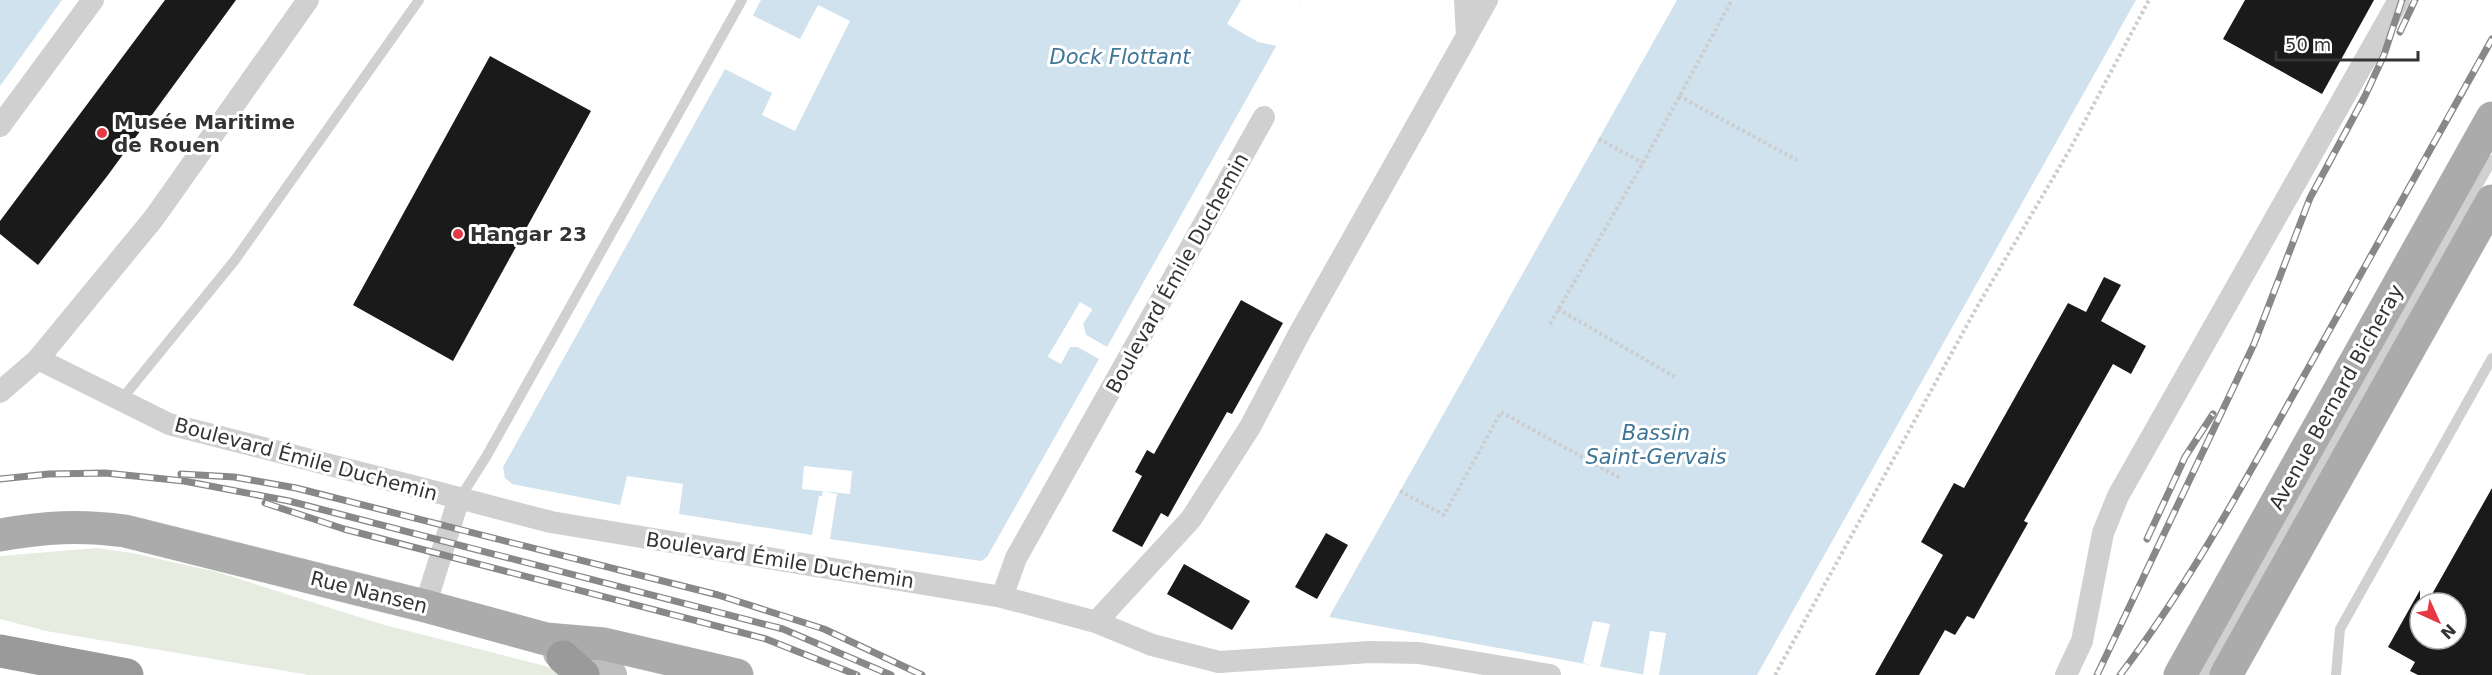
<svg xmlns="http://www.w3.org/2000/svg" width="2492" height="675" viewBox="0 0 2492 675" font-family="'DejaVu Sans',sans-serif">
<style>
.green{fill:#e6ecdf}
.water{fill:#cfe2ee}
.pier{fill:#fff}
.building{fill:#1a1a1a}
.lines{fill:none;stroke-linecap:round;stroke-linejoin:round}
.path{stroke:#cdcdcd;stroke-width:4;stroke-dasharray:3 3;stroke-linecap:butt}
.lane{stroke:#d0d0d0;stroke-width:10}
.street{stroke:#d0d0d0;stroke-width:22}
.secondary{stroke:#bdbdbd;stroke-width:32}
.primary{stroke:#ababab;stroke-width:33}
.highway{stroke:#9a9a9a;stroke-width:33}
.rail-casing{stroke:#888;stroke-width:7}
.rail{stroke:#fff;stroke-width:4.5;stroke-dasharray:14;stroke-linecap:butt}
.poi-dot{fill:#e63946;stroke:#fff;stroke-width:2}
.labels{text-anchor:middle;stroke-width:6;stroke-linejoin:round;paint-order:stroke}
.poi-label{font-size:20px;font-weight:bold;fill:#333;stroke:#fff;text-anchor:start}
.street-label{font-size:20px;fill:#333;stroke:#fff}
.water-label{font-size:21px;font-style:italic;fill:#3f7597;stroke:#fff}
</style>
<rect width="100%" height="100%" fill="#fff"/>
<path class="green" d="M97 548 132 553 217 572 381 624 545 666 567 675H309L46 631 0 619V556Z"/>
<g class="water">
<path d="M0 0H62L0 86Z"/>
<path d="M761 0H1302L1107 347 1086 335 1083 324 1092 310 1080 303 1048 356 1061 363 1070 347H1078L1099 359 987 557 981 561 830 539 837 494 823 491 822 496H819L812 535 679 514 683 484 627 476 620 505 512 484 505 478 503 467 725 69Z"/>
<path d="M1677 0H2136L1757 675H1646L1329 617Z"/>
</g>
<g class="pier">
<path d="M1241 0H1302L1277 46 1258 42 1227 24Z"/>
<path d="M818 5 850 21 795 131 762 115 772 93 725 69 752 15 800 39Z"/>
<path d="M1080 302 1092 309 1083 324 1086 335 1107 347 1106 349 1083 337 1080 323 1088 311 1081 307 1052 355 1060 360 1068 345 1078 344 1101 357 1099 359 1078 347H1070L1061 364 1048 357Z"/>
<path d="M804 466 852 471 850 494 802 489Z"/>
<path d="M1593 621 1610 624 1600 667 1583 663Z"/>
<path d="M1650 631 1666 633 1659 675H1643Z"/>
</g>
<g class="building">
<path d="M165 0H236L108 175 38 265 0 234V221Z"/>
<path d="M2245 0H2374L2322 94 2223 39Z"/>
<path d="M490 56 591 111 453 361 353 305Z"/>
<path d="M2104 277 2121 285 2101 321 2146 346 2131 374 2113 364 2024 521 2028 523 1974 619 1967 616 1955 635 1945 630 1919 675H1875L1943 555 1921 542 1954 483 1964 488 2068 303 2086 312Z"/>
<path d="M1241 300 1283 323 1232 414 1227 412 1168 517 1161 513 1142 547 1112 531 1142 476 1135 472 1147 450 1154 454Z"/>
<path d="M2492 488V675H2418L2410 671 2415 662 2388 647 2420 590V639H2456V603H2427Z"/>
<path d="M1326 533 1348 545 1317 599 1295 587Z"/>
<path d="M1184 564 1250 601 1232 630 1167 594Z"/>
</g>
<g class="lines">
<g class="path">
<path d="M1679 96 1797 160"/>
<path d="M1599 139 1643 163"/>
<path d="M1558 309 1677 378"/>
<path d="M1550 324 1643 163 1732 0"/>
<path d="M1400 491 1444 515 1501 412 1622 479"/>
<path d="M1775 675 1977 307 2069 151 2149 0"/>
</g>
<g class="lane">
<path d="M121 400 235 260 419 0"/>
<path d="M460 498 486 457 742 0"/>
<path d="M2204 675 2492 160"/>
<path d="M2336 675 2340 629 2492 358"/>
</g>
<g class="street">
<path d="M1468 34 1487 0"/>
<path d="M0 126 93 0"/>
<path d="M38 359 169 424 432 491 551 522 1002 597 1096 622 1152 645 1219 662 1370 652 1419 653 1550 675"/>
<path d="M0 392 38 359 154 218 308 0"/>
<path d="M1002 597 1016 558 1264 117"/>
<path d="M425 606 459 498"/>
<path d="M1096 622 1191 519 1250 427 1299 334 1467 36 1465 0"/>
<path d="M2066 675 2082 641 2103 533 2118 496 2399 0"/>
</g>
<path class="secondary" d="M559 653 563 657 611 675"/>
<g class="primary">
<path d="M0 535C46 527 79 525 125 531L425 606 546 639 604 644 737 675"/>
<path d="M2180 675 2492 118"/>
<path d="M2226 675 2492 201"/>
</g>
<g class="highway">
<path d="M0 651 127 675"/>
<path d="M563 657 583 675"/>
</g>
<defs>
<g id="rail">
<path d="M2400 32 2415 0"/>
<path d="M181 474 234 477 296 488 718 595 824 629 922 675"/>
<path d="M0 479 49 474 105 473 184 481 289 501 783 629 891 675"/>
<path d="M265 503 344 529 766 639 857 675"/>
<path d="M2147 539 2185 457 2213 414"/>
<path d="M2097 675 2254 344 2310 198 2365 96 2384 55 2402 0"/>
<path d="M2120 675C2190 583 2245 481 2301 381 2365 267 2428 153 2492 39"/>
</g>
</defs>
<use href="#rail" class="rail-casing"/>
<use href="#rail" class="rail"/>
</g>
<g class="poi-dot">
<circle cx="102" cy="133" r="6"/>
<circle cx="458" cy="234" r="6"/>
</g>
<g class="labels">
<g class="poi-label">
<text x="114" y="129">Musée Maritime<tspan x="114" dy="23">de Rouen</tspan></text>
<text x="470" y="241">Hangar 23</text>
</g>
<g class="street-label">
<text transform="translate(1177 273) rotate(-61)" y="7">Boulevard Émile Duchemin</text>
<text transform="translate(2336 397) rotate(-61)" y="7">Avenue Bernard Bicheray</text>
<text transform="translate(306 459) rotate(15)" y="7">Boulevard Émile Duchemin</text>
<text transform="translate(780 560) rotate(9)" y="7">Boulevard Émile Duchemin</text>
<text transform="translate(369 592) rotate(14)" y="7">Rue Nansen</text>
</g>
<g class="water-label">
<text x="1120" y="64">Dock Flottant</text>
<text x="1656" y="440">Bassin<tspan x="1656" dy="24">Saint-Gervais</tspan></text>
</g>
</g>
<g transform="translate(2438 621) rotate(135)"><circle r="28" fill="#ffffff" stroke="#adadad" stroke-width="1.5"/>
<path d="M0-4.5L10 22L0 15L-10 22Z" fill="#e63946"/>
<text y="-9" font-size="16" font-weight="bold" text-anchor="middle" fill="#333333">N</text>
</g>
<path d="M2276 51v9h142v-9" fill="none" stroke="#333333" stroke-width="3"/>
<text x="2285" y="51" font-size="18" fill="#333333" stroke="#ffffff" stroke-width="4.5" paint-order="stroke">50 m</text>
</svg>
